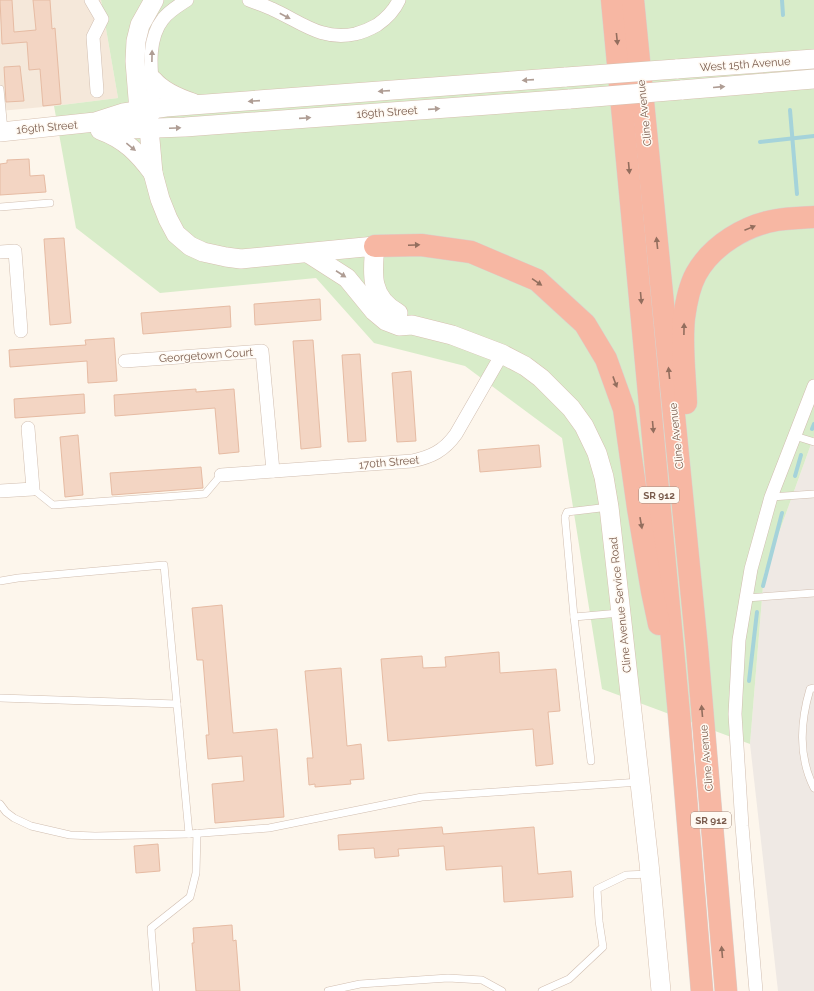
<svg xmlns="http://www.w3.org/2000/svg" width="814" height="991" viewBox="0 0 814 991" font-family="Raleway,sans-serif">
<style>
.residential{fill:#f5e8da}
.industrial{fill:#efe9e4}
.green{fill:#d8ecc9}
.lines{fill:none;stroke-linecap:round;stroke-linejoin:round}
.stream{stroke:#a5d3da;stroke-width:4}
.building{fill:#f3d5c3;stroke:#e6bba3}
.lane-casing{stroke:#d1beb0;stroke-width:8}
.street-casing{stroke:#d1beb0;stroke-width:14}
.secondary-casing{stroke:#d6c0b0;stroke-width:20}
.highway-casing{stroke:#dad1cd;stroke-width:23}
.lane{stroke:#fff;stroke-width:7}
.street{stroke:#fff;stroke-width:13}
.secondary{stroke:#fff;stroke-width:19}
.highway{stroke:#f7b7a3;stroke-width:22}
.secondary-bridge-casing{stroke:#d6c0b0;stroke-width:20;stroke-linecap:butt}
.secondary-bridge{stroke:#fff;stroke-width:19}
.oneway{fill:#af9d94}
.oneway2{fill:#936e5e}
.labels{text-anchor:middle;stroke-width:3;stroke-linejoin:round;paint-order:stroke}
.shield{fill:#fffaf3;stroke:#a28b7f;stroke-width:1}
.shield-label{font-size:10px;font-weight:bold;fill:#7a5c4d}
.street-label{font-size:11px;fill:#7a5c4d;stroke:#fffaf3}
</style>
<rect width="100%" height="100%" fill="#fdf6ec"/>
<path class="residential" d="M0 0H101L118 98 54 106 0 111Z"/>
<path class="industrial" d="M814 436V991H778L750 744 764 574Z"/>
<path class="green" d="M101 0H814V436L764 574 750 744 602 689 562 438 465 366 374 343 316 278 160 293 76 228 54 106 118 98Z"/>
<g class="lines">
<g class="stream">
<path d="M782 0 783 15"/>
<path d="M790 110 797 194"/>
<path d="M760 142 814 136"/>
<path d="M812 429 814 424"/>
<path d="M795 476 801 455"/>
<path d="M763 586 782 513"/>
<path d="M749 681 757 612"/>
</g>
</g>
<g class="building">
<path d="M0 0H12L14 32 36 30 33 0H50L52 29 55 28 61 104 43 106 40 69 29 70 27 42 2 44Z"/>
<path d="M20 66 24 101 6 102 4 67Z"/>
<path d="M29 159 30 176 44 175 46 192 0 195V164L7 163V160Z"/>
<path d="M64 238 71 323 50 325 44 239Z"/>
<path d="M320 299 321 320 255 325 254 304Z"/>
<path d="M230 306 231 327 143 334 141 313Z"/>
<path d="M114 338 117 381 88 383 87 361 10 367 9 350 86 345 85 340Z"/>
<path d="M313 340 321 447 301 449 293 341Z"/>
<path d="M360 354 366 441 348 442 342 355Z"/>
<path d="M411 371 416 441 397 442 392 373Z"/>
<path d="M196 389V392L234 389 239 452 219 454 215 408 115 416 114 395Z"/>
<path d="M84 394 85 413 15 418 14 399Z"/>
<path d="M78 435 83 495 65 497 60 437Z"/>
<path d="M539 445 541 467 480 472 478 450Z"/>
<path d="M201 467 203 488 112 495 110 473Z"/>
<path d="M222 605 233 733 277 729 284 817 215 823 212 784 244 781 242 756 208 759 206 735H209L203 660H197L192 608Z"/>
<path d="M499 652 500 673 556 669 560 711 548 712 553 764 536 766 533 729 388 741 381 659 422 656 423 668 446 667 445 657Z"/>
<path d="M341 668 347 746 361 744 364 779 350 780 351 784 315 787V784L309 785 307 758H313L305 671Z"/>
<path d="M442 827 443 834 534 827 538 874 571 871 573 897 504 902 502 866 446 870 444 846 398 849 399 856 375 858 374 848 339 850 338 835Z"/>
<path d="M158 844 160 871 136 873 134 846Z"/>
<path d="M232 925 233 941 236 940 240 991H196L192 943H194L193 928Z"/>
</g>
<g class="lines">
<defs>
<g id="lane">
<path d="M0 89 4 130"/>
<path d="M0 207 50 203"/>
<path d="M795 436 814 442"/>
<path d="M33 489 53 505 205 494 221 475"/>
<path d="M771 497 814 494"/>
<path d="M0 581 18 578 164 565 189 834"/>
<path d="M746 598 814 593"/>
<path d="M574 617 620 613"/>
<path d="M814 688 810 689C800 723 798 756 814 788"/>
<path d="M0 698 177 704"/>
<path d="M591 761 574 617 565 517 567 512 609 507"/>
<path d="M0 804 6 812 14 818 31 826 70 835 95 836 189 834 269 828 422 797 640 782"/>
<path d="M156 991 151 928 190 897 196 873 197 833"/>
<path d="M328 991 360 984 448 978 482 980 502 991"/>
<path d="M542 991 569 979 603 947 599 921 597 889 626 875 649 874"/>
</g>
<g id="street">
<path d="M91 0 102 19 93 37 97 91"/>
<path d="M249 0C256 3 264 5 272 9 301 22 321 41 355 34 363 32 370 29 377 25 387 18 394 11 399 0"/>
<path d="M153 115 154 109C153 80 144 43 163 19 169 11 178 6 187 0"/>
<path d="M0 252 15 251 21 331"/>
<path d="M125 361 262 351 273 471"/>
<path d="M221 475 412 461C431 457 444 451 456 434L502 354"/>
<path d="M0 491 33 489 28 428"/>
<path d="M756 991 742 826 735 714 739 640 751 569 771 497 814 386"/>
</g>
<g id="secondary">
<path d="M154 0 140 25 136 41 135 61 139 111 149 128 153 173 160 199 168 219 176 234 190 246 203 252 226 257 241 259 375 246C372 274 370 298 398 313"/>
<path d="M676 69 814 59"/>
<path d="M153 80C163 92 178 98 193 103"/>
<path d="M681 90 814 79"/>
<path d="M96 123 128 129 185 127 570 99"/>
<path d="M100 130C125 139 138 153 153 173"/>
<path d="M0 132 95 122 123 113 166 107 566 77"/>
<path d="M308 253 347 278 374 311 386 321 399 326 412 325 452 335 502 354 525 366 541 378 571 408 584 426 597 453 604 477 609 507 649 863 661 991"/>
</g>
<g id="highway">
<path d="M612 0 679 714 702 991"/>
<path d="M633 0 697 648 726 991"/>
<path d="M375 246 421 245 471 252 537 280 585 324 606 359 624 409 638 508 652 591 659 624"/>
<path d="M686 403C685 375 681 346 684 318 686 303 689 287 696 274 712 245 746 225 777 220 789 218 802 218 814 217"/>
</g>
</defs>
<use href="#lane" class="lane-casing"/>
<use href="#street" class="street-casing"/>
<use href="#secondary" class="secondary-casing"/>
<use href="#highway" class="highway-casing"/>
<use href="#lane" class="lane"/>
<use href="#street" class="street"/>
<use href="#secondary" class="secondary"/>
<use href="#highway" class="highway"/>
<defs>
<g id="secondary-bridge">
<path d="M566 77 676 69"/>
<path d="M570 99 681 90"/>
</g>
</defs>
<use href="#secondary-bridge" class="secondary-bridge-casing"/>
<use href="#secondary-bridge" class="secondary-bridge"/>
</g>
<defs><path id="oneway-solid" d="M-6-.8H1V-3.2L6.5 0L1 3.2V.8H-6Z"/></defs>
<g class="oneway">
<use href="#oneway-solid" transform="translate(285 16) rotate(28)"/>
<use href="#oneway-solid" transform="translate(152 56) rotate(-89)"/>
<use href="#oneway-solid" transform="translate(528 80) rotate(176)"/>
<use href="#oneway-solid" transform="translate(719 87) rotate(-5)"/>
<use href="#oneway-solid" transform="translate(384 91) rotate(176)"/>
<use href="#oneway-solid" transform="translate(254 101) rotate(176)"/>
<use href="#oneway-solid" transform="translate(434 109) rotate(-4)"/>
<use href="#oneway-solid" transform="translate(305 118) rotate(-4)"/>
<use href="#oneway-solid" transform="translate(175 128) rotate(-2)"/>
<use href="#oneway-solid" transform="translate(131 147) rotate(39)"/>
<use href="#oneway-solid" transform="translate(341 274) rotate(33)"/>
</g>
<g class="oneway2">
<use href="#oneway-solid" transform="translate(617 39) rotate(84)"/>
<use href="#oneway-solid" transform="translate(629 168) rotate(85)"/>
<use href="#oneway-solid" transform="translate(750 228) rotate(-22)"/>
<use href="#oneway-solid" transform="translate(657 243) rotate(-96)"/>
<use href="#oneway-solid" transform="translate(414 245) rotate(-2)"/>
<use href="#oneway-solid" transform="translate(537 282) rotate(34)"/>
<use href="#oneway-solid" transform="translate(641 298) rotate(85)"/>
<use href="#oneway-solid" transform="translate(684 329) rotate(-89)"/>
<use href="#oneway-solid" transform="translate(669 373) rotate(-96)"/>
<use href="#oneway-solid" transform="translate(615 382) rotate(70)"/>
<use href="#oneway-solid" transform="translate(653 427) rotate(85)"/>
<use href="#oneway-solid" transform="translate(641 523) rotate(80)"/>
<use href="#oneway-solid" transform="translate(702 711) rotate(-95)"/>
<use href="#oneway-solid" transform="translate(722 952) rotate(-95)"/>
</g>
<g class="labels">
<g class="shield">
<rect x="639" y="487" width="40" height="16" rx="3"/>
<rect x="691" y="812" width="40" height="16" rx="3"/>
</g>
<g class="shield-label">
<text x="659" y="499">SR 912</text>
<text x="711" y="824">SR 912</text>
</g>
<g class="street-label">
<text transform="translate(745 64) rotate(-4)" y="4">West 15th Avenue</text>
<text transform="translate(387 112) rotate(-4)" y="4">169th Street</text>
<text transform="translate(644 113) rotate(-96)" y="4">Cline Avenue</text>
<text transform="translate(47 127) rotate(-5)" y="4">169th Street</text>
<text transform="translate(206 355) rotate(-4)" y="4">Georgetown Court</text>
<text transform="translate(676 436) rotate(-96)" y="4">Cline Avenue</text>
<text transform="translate(389 462) rotate(-5)" y="4">170th Street</text>
<text transform="translate(620 605) rotate(-96)" y="4">Cline Avenue Service Road</text>
<text transform="translate(706 758) rotate(-95)" y="4">Cline Avenue</text>
</g>
</g>
</svg>
